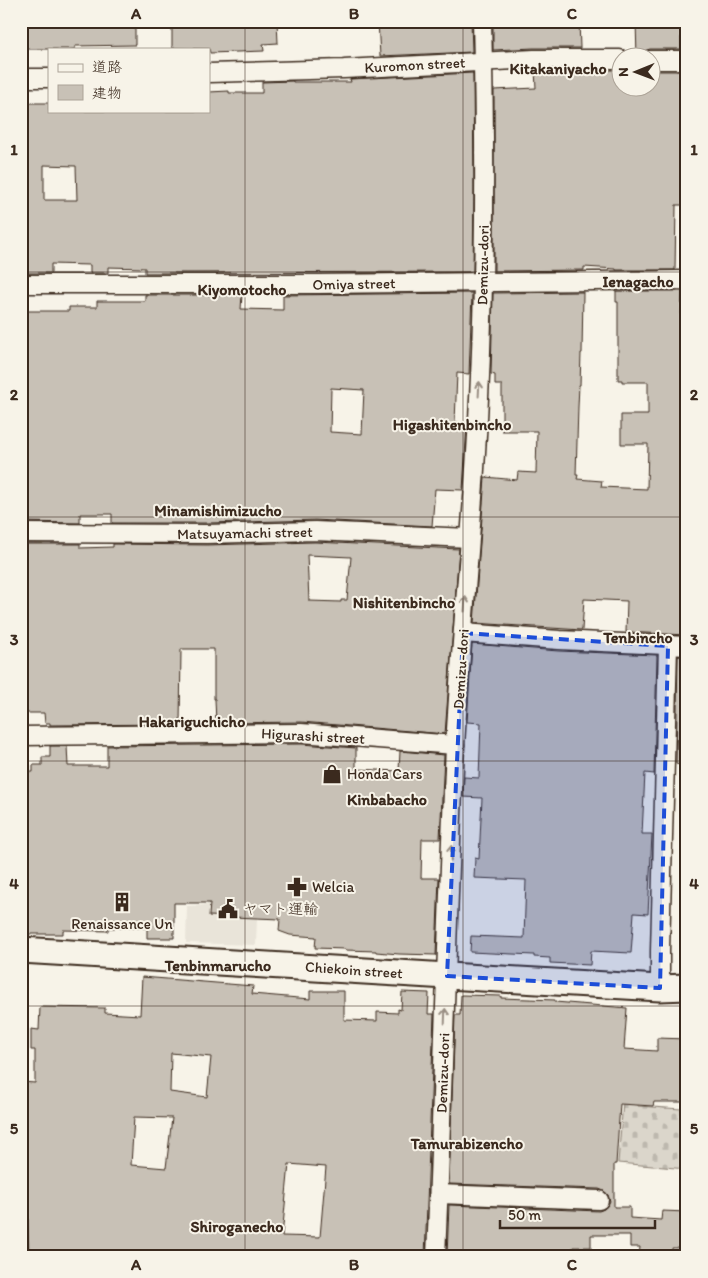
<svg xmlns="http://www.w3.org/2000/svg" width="708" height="1278" viewBox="0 0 708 1278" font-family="Itim,'Klee One',sans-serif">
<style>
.built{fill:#e9e4d9}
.cemetery{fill:url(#cemetery-stones);stroke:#8b8074}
.building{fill:#c8c1b6;stroke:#3b2a1e;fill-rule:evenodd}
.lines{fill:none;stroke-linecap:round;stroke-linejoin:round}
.street-casing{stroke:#3b2a1e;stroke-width:21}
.secondary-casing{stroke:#3b2a1e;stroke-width:29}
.street{stroke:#f7f3e8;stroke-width:18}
.secondary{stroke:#f7f3e8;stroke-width:25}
.oneway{stroke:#998e83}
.marked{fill:#1d4ed8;fill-opacity:0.2;stroke:#1d4ed8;stroke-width:4;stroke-dasharray:10 6;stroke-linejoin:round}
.grid{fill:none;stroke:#3b2a1e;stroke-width:1;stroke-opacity:0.55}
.labels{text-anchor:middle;stroke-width:4;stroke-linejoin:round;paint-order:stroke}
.street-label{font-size:15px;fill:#3b2a1e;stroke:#f7f3e8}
.poi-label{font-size:15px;fill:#3b2a1e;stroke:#f7f3e8;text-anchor:start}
.neighbourhood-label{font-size:16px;font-weight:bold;fill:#3b2a1e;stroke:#f7f3e8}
.neatline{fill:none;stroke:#3b2a1e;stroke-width:2}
.grid-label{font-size:16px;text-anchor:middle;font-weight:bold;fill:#3b2a1e}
</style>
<defs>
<pattern id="cemetery-stones" width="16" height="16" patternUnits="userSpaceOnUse" patternTransform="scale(1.25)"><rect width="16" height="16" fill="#dbd6cb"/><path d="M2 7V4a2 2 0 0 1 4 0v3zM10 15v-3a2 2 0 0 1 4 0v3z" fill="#bdb8ae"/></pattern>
</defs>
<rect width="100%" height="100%" fill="#f7f3e8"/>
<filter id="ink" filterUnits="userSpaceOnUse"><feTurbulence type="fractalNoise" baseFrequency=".02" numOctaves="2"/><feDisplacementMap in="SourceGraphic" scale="10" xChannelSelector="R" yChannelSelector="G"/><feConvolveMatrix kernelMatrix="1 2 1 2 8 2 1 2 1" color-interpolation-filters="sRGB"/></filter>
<g filter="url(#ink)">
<path class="built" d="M208 867 259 868 256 945 186 943 187 906 207 905Z"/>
<path class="cemetery" d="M623 1102 638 1103V1106L681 1109V1115H687V1169L618 1163Z"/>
<g class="building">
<path d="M21 21H135V45L75 46V49H21Z"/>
<path d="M200 21H277L278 43 263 44 264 51 210 53 209 49 172 48V23Z"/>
<path d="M378 21H471L472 52 380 56Z"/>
<path d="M493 21H579L580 48H533L493 50Z"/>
<path d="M636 21H687V37H681V49H650L644 51 640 58H637Z"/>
<path d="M535 70H620V88H650V71H685V116H687V205H676L675 270H616V269L584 267V270L494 271V90L536 88Z"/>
<path d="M473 73 474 189 473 272 145 273V268L108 267V273H90V265L51 264V273H21V103H49V111H209V92L229 91V93H262V82L293 81V82H351L350 79ZM44 165 76 166 77 200H44Z"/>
<path d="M616 291H682L681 322H687V523H685L687 635 626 632 627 601 584 599 582 630 474 623 485 477 517 480 518 472 536 473 537 431H502V385H495V375L491 374 493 293 583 292 582 353H581L580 385H579L578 407 576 475H578L577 479 602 481 601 487 647 489 648 444H621V415H648V382H622V380H618V302H616Z"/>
<path d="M472 293 469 374 457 373 455 422 467 423 463 490 435 489 432 526 315 520 207 523H112V514H80V523L21 522V311H69V307H97V301H145V295H242L241 309 283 310V295ZM331 388 364 390 362 434 330 432Z"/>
<path d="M315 542 459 549 445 734 302 722 216 723 215 699H214V649H181L180 724 50 725V723H45L44 713H22L21 544H80V548L113 547V544L207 545ZM307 555 351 557 347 600H341V602L309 601Z"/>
<path d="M472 644 558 651 657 655 654 774 645 773 642 834H652L648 914 634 913 631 953 591 951 590 965 550 963V958L534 957V955L470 952 471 936 524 938 526 880 474 878 475 858 479 859 482 798 463 797 464 777 479 778 481 723 467 722Z"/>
<path d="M678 656 687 657V764L680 765 676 764Z"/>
<path d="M301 744 356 748V769L399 771 400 751 444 755 440 839H422L421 878H439L436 955 399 954 376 952V951L345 950V949L315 948 316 937 290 935 279 931 280 919 209 916 210 903H174V938H147V928H108V931L63 930V934H28L21 927V881H25L24 844H21V778H26L25 772H33V765H42V757H50V746H67L68 766H107V746Z"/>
<path d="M142 977 253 986 252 994 310 999V991H344V1020L377 1021V1012L398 1013V1009L401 1010 402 992 429 993 428 1014H434L425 1257H29L27 1186H24L25 1143H21V1082L35 1083V1050H31V1029L39 1030 40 1007 105 1008V1013L140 1015ZM171 1053 211 1057 207 1097 170 1092ZM134 1117 172 1118 166 1168 131 1165ZM289 1164 326 1167 320 1237 282 1236Z"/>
<path d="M461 995 501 996V998L555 1000V1002L627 1008 624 1049 657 1051V1038L687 1039V1102H654L653 1106 620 1104 616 1164H614V1207H630V1218L661 1220 662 1211 687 1212V1248H672V1253H668V1257H639L640 1247H630V1235H591V1247H573V1251H544V1257H447L449 1205 599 1211 604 1209 608 1205 610 1201 608 1195 604 1191 599 1189 449 1184 455 1015H460Z"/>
</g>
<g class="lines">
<defs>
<g id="street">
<path d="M650 60H687"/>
<path d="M209 73 344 69 534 59H620"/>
<path d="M21 78H49"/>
<path d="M21 284H319L687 280"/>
<path d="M21 533 207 534 315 531 469 538"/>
<path d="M463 633 559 640 687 646"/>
<path d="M21 736 301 733 455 745"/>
<path d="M660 988V951L668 646"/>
<path d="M439 1194 599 1200"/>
<path d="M436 1257C443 1087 447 917 455 747 460 654 469 561 475 469 485 320 486 170 482 21"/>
</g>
<path id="secondary" d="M21 950 447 976 660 988 687 987"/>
</defs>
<use href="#street" class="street-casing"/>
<use href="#secondary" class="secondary-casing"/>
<use href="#street" class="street"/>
<use href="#secondary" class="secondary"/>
</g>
<defs><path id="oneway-shaft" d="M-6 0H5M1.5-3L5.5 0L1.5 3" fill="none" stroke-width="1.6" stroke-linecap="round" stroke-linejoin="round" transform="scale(1.25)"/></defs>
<g class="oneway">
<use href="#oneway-shaft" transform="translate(479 389) rotate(-87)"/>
<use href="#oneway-shaft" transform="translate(465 604) rotate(-86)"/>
<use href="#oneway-shaft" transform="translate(451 853) rotate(-88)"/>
<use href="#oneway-shaft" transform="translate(445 1016) rotate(-88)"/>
</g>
</g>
<path class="marked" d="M463 633 668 646 660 988 447 976Z"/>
<path class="grid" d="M245 21V1257M463 21V1257M21 272H687M21 517H687M21 761H687M21 1006H687"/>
<defs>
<symbol id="shop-bare" viewBox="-9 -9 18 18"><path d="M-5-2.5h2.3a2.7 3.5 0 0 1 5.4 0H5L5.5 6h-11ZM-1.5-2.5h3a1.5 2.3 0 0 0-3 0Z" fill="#3b2a1e" stroke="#f7f3e8" stroke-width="2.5" paint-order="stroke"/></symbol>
<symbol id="pharmacy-bare" viewBox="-9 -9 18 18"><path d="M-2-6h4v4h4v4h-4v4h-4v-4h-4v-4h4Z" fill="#3b2a1e" stroke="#f7f3e8" stroke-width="2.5" paint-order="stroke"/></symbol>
<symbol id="building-bare" viewBox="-9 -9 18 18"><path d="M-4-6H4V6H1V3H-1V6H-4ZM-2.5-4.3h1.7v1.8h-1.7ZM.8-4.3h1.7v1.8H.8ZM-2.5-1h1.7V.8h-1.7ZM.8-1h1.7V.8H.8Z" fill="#3b2a1e" stroke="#f7f3e8" stroke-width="2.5" paint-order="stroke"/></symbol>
<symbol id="civic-bare" viewBox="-9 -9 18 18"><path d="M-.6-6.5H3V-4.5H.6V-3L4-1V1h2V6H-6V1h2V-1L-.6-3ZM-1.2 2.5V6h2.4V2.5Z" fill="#3b2a1e" stroke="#f7f3e8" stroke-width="2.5" paint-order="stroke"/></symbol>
</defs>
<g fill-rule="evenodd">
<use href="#shop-bare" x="318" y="760" width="28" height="28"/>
<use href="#pharmacy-bare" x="283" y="873" width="28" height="28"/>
<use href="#building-bare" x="108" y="888" width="28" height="28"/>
<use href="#civic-bare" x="214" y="895" width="28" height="28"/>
</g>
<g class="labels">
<g class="street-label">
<text transform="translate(415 65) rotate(-3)" y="5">Kuromon street</text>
<text transform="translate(483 265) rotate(-89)" y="5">Demizu-dori</text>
<text transform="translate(354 284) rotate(-1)" y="5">Omiya street</text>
<text transform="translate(245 533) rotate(-1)" y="5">Matsuyamachi street</text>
<text transform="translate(461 669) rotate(-86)" y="5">Demizu-dori</text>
<text transform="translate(313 736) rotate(3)" y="5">Higurashi street</text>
<text transform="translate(354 970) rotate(4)" y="5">Chiekoin street</text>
<text transform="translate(443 1073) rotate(-88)" y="5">Demizu-dori</text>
</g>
<g class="poi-label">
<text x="347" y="779">Honda Cars</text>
<text x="312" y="892">Welcia</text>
<text x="243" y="914">ヤマト運輸</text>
<text x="122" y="929" text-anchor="middle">Renaissance Un</text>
</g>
<g class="neighbourhood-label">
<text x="558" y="74">Kitakaniyacho</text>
<text x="638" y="287">Ienagacho</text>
<text x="242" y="295">Kiyomotocho</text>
<text x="452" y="430">Higashitenbincho</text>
<text x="218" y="516">Minamishimizucho</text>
<text x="404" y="608">Nishitenbincho</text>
<text x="638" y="643">Tenbincho</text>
<text x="192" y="727">Hakariguchicho</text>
<text x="387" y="805">Kinbabacho</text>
<text x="218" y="971">Tenbinmarucho</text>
<text x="467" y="1149">Tamurabizencho</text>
<text x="237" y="1232">Shiroganecho</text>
</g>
</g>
<rect width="708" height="1278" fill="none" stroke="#f7f3e8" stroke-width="55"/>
<rect x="48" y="48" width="162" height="65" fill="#f7f3e8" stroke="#aca397"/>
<rect x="58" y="64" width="25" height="8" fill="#f7f3e8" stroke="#aca397"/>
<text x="92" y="72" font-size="15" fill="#3b2a1e">道路</text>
<rect x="58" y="85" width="25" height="15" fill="#c8c1b6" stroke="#aca397"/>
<text x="92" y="98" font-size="15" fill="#3b2a1e">建物</text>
<g transform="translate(636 72) rotate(269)"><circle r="24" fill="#f7f3e8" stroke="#aca397"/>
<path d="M0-4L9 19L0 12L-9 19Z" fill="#3b2a1e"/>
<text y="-8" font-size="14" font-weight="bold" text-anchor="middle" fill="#3b2a1e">N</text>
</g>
<path d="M500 1220v8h155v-8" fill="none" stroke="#3b2a1e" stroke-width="2.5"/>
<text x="508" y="1220" font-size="15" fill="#3b2a1e" stroke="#f7f3e8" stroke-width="4" paint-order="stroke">50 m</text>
<rect x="28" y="28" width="652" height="1222" class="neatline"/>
<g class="grid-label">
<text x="136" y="19">A</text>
<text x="354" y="19">B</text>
<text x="572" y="19">C</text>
<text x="14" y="155">1</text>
<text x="694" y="155">1</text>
<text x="14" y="400">2</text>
<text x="694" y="400">2</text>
<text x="14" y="645">3</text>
<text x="694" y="645">3</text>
<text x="14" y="889">4</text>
<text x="694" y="889">4</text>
<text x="14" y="1134">5</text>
<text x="694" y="1134">5</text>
<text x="136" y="1270">A</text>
<text x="354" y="1270">B</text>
<text x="572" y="1270">C</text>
</g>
</svg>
